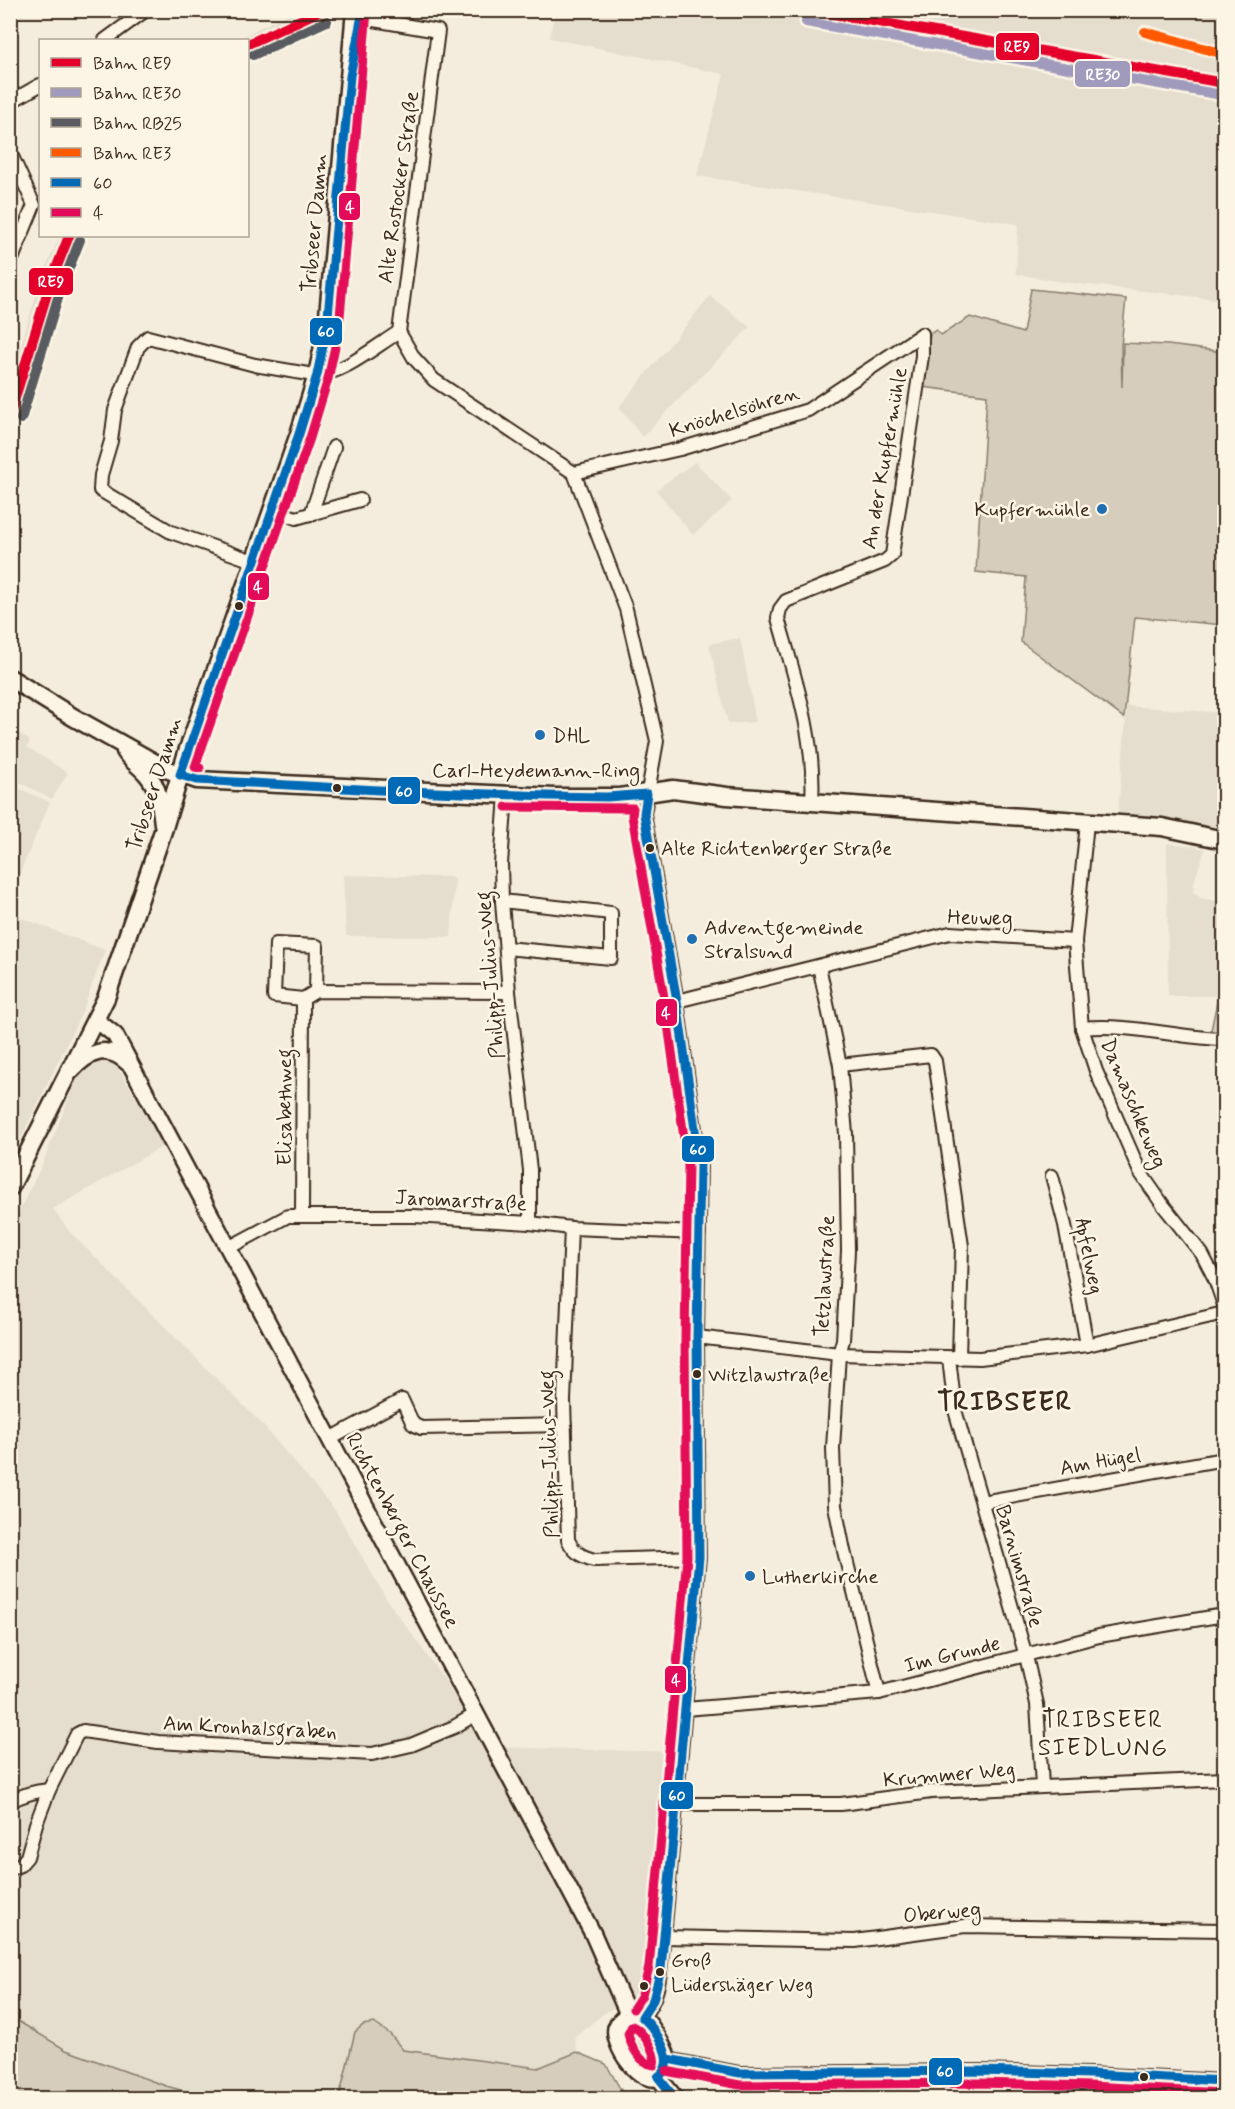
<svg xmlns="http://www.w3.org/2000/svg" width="1235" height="2109" viewBox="0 0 1235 2109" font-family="Mynerve,sans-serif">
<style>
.built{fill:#e5ddce}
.green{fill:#d6cdbd;stroke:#887c6e;stroke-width:1.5}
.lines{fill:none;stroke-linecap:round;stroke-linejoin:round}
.minor-casing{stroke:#3b2a1e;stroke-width:16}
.tertiary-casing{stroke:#3b2a1e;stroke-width:20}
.secondary-casing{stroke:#3b2a1e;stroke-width:21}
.minor{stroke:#fcf5e5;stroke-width:12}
.tertiary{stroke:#fcf5e5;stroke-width:15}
.secondary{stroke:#fcf5e5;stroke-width:16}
.bus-1-casing{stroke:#fcf5e5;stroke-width:14}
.bus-2-casing{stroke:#fcf5e5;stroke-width:14}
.bus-1{stroke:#006ab7;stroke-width:9}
.bus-2{stroke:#e30b59;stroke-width:9}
.rail-1-casing{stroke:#fcf5e5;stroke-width:15}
.rail-2-casing{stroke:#fcf5e5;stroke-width:15}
.rail-3-casing{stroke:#fcf5e5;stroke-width:15}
.rail-4-casing{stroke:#fcf5e5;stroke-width:15}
.rail-1{stroke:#e4002b;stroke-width:10}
.rail-2{stroke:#a09bbc;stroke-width:10}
.rail-3{stroke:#595b61;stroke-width:10}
.rail-4{stroke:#ff5900;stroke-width:10}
.poi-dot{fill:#1f6fb2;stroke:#fcf5e5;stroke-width:2}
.bus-dot{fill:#3b2a1e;stroke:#fcf5e5;stroke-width:2}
.labels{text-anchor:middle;stroke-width:5;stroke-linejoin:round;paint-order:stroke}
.bus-label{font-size:20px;fill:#3b2a1e;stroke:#fcf5e5;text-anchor:start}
.street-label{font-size:21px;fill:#3b2a1e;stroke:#fcf5e5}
.poi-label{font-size:21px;fill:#3b2a1e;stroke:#fcf5e5;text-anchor:start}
.quarter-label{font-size:24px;letter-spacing:1.5px;fill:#3b2a1e;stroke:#fcf5e5}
.district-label{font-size:27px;font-weight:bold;letter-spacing:1.5px;fill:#3b2a1e;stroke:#fcf5e5}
.line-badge{stroke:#fcf5e5;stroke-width:2}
.badge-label{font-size:16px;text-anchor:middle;font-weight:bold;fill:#fff}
</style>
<rect width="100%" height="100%" fill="#f4eddd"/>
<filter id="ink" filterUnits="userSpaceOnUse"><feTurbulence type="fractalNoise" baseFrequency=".0167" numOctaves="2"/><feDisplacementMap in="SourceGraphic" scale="12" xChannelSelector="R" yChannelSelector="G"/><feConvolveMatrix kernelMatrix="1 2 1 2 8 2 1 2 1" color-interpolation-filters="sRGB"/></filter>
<g filter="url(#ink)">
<g class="built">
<path d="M555 10H1211L1224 13V300L1063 282 1016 274 1018 224 697 176 724 74 550 38Z"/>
<path d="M295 11H330L293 25 248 47V40H238L255 30Z"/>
<path d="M60 236H73L55 279 11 423V378L42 276Z"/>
<path d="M710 296 750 327 642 437 619 407Z"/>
<path d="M695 462 732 501 693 535 656 490Z"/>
<path d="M740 638 756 722 728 724 709 644Z"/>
<path d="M1127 706 1224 713V800L1219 827 1118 813Z"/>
<path d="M11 728 30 741 27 747 68 773 52 799 11 778Z"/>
<path d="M11 785 50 802 11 894Z"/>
<path d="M1167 843 1192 846 1205 849 1194 882 1193 892 1201 898 1224 902V996H1168Z"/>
<path d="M343 875 455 877 451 937 346 936Z"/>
<path d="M11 914 105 950 82 1012 11 1159Z"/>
<path d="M113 1060 165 1145 53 1209 69 1231 261 1423 335 1510 387 1600 493 1747 676 1752 643 1991 603 2014 575 2037 577 2052 538 2068 402 2050 390 2034 374 2023 363 2025 355 2032 339 2098H210L97 2066 11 2017 10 1229 42 1165 79 1073 92 1062Z"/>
</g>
<g class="green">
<path d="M1031 289 1126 299 1121 346 1122 387 1123 343 1168 345 1224 352V625L1135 617 1124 718 1021 642 1026 577 976 572 987 395 922 387 930 334 936 330 941 335 970 317 1023 333Z"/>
<path d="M1224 996V1034L1210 1035 1218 997Z"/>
<path d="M11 2017 66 2050 166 2086 210 2098H11Z"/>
<path d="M633 2022C646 2025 674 2065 648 2071 636 2064 623 2043 624 2028Z"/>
<path d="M374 2023 390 2034 403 2050 538 2068 577 2052 606 2064 621 2090 623 2098H339L355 2032 363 2025Z"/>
</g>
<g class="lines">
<defs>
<g id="minor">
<path d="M362 18 438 31 399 332"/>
<path d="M105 40 146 10"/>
<path d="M10 102 40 85"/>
<path d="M10 152 34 205 10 264"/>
<path d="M399 332 414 358 434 380 574 473 626 609 657 741 644 814 677 1001 700 1165 697 1337 699 1557 664 1937C660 1963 662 1998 642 2017"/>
<path d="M317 375C343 374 376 346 399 332"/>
<path d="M574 473 680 449 808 410 922 334"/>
<path d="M272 509 296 518 360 500"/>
<path d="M311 514 334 447"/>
<path d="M253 561 171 532 100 490 101 475 111 441 115 410 138 347 148 337 255 365 308 374"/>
<path d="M506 795 501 864 502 901 509 992 530 1170V1223"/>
<path d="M812 802C816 739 795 679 778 618L780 609 786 601 885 561 892 555 922 356V334"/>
<path d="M1087 823 1075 941 1082 1028 1096 1071 1140 1172 1163 1205 1202 1254 1215 1279 1224 1305"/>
<path d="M502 901 611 913V958L506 948"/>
<path d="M819 966 840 1065 846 1134 848 1251 843 1340 839 1354 833 1448 835 1506 844 1551 879 1693"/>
<path d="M303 999 274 996 276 944 317 946 316 991"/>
<path d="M677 1001 950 933 1075 941"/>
<path d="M1082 1028C1130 1023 1176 1038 1224 1039"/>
<path d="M840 1065 931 1055 935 1061 962 1246 959 1358"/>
<path d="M1052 1176 1065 1225 1087 1345"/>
<path d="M302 1215 303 999 316 991 509 992"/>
<path d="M571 1228 564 1401 568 1540C574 1552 580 1556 594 1560L699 1557"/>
<path d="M228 1248 288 1216H414L530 1223 571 1228 699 1233"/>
<path d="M697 1337 839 1354 980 1358 1087 1345 1224 1313"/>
<path d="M949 1358 955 1410 1026 1656 1037 1704 1042 1786"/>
<path d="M330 1439 402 1400 413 1424 421 1428 565 1425"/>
<path d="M982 1502 1224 1459"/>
<path d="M685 1709 879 1693 1099 1636 1224 1615"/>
<path d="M10 1802C23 1794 34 1791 49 1790"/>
<path d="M678 1804H841L931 1792 1224 1779"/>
<path d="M10 1869 20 1865 27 1857 36 1824 49 1790 77 1734 83 1731 158 1742 372 1754 411 1745 454 1727 476 1714"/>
<path d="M664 1937 855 1941 965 1926 1224 1930"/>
<path d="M668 2059 740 2073 980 2071 1090 2074 1224 2081"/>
<path d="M871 2071 872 2098"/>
</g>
<g id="tertiary">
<path d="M95 1019 115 1035 593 1934 628 2014"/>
<path d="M71 1071C89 1051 108 1043 129 1064"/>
<path d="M628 2014C633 2014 638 2014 642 2017 648 2020 652 2029 656 2035 663 2047 677 2066 660 2076 640 2088 612 2044 616 2028 618 2022 623 2018 628 2014Z"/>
<path d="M658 2077 675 2098"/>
</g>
<g id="secondary">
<path d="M10 678 73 717 166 769 197 780 555 797H620L673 789 727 796 1162 827 1224 840"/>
<path d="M125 751C130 760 139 765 146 773 159 787 161 806 163 824"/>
<path d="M10 1188 106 998 117 966 164 828 188 749 299 434 317 375 327 327 355 10"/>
</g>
</defs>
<use href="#minor" class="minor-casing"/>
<use href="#tertiary" class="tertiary-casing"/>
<use href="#secondary" class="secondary-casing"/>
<use href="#minor" class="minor"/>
<use href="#tertiary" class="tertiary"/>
<use href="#secondary" class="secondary"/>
<defs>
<g id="bus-1">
<path d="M363 10 350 76 327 327 317 375 299 434 180 775 197 780 379 790 548 796 607 797 647 794 644 814 677 1001 700 1165 697 1337 699 1557 661 1969 653 2000 642 2017C656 2030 679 2062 658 2077L675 2098"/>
<path d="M668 2059 740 2073 980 2071 1090 2074 1224 2081"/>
</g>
<g id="bus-2">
<path d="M200 768 195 767 310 438 328 379 339 328 367 11"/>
<path d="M506 807 633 808 632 816 665 1003 688 1166 685 1337 687 1557 649 1967 642 1995 633 2009"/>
<path d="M632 2026C643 2030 657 2054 654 2065 640 2064 631 2046 628 2034Z"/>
<path d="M666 2071 740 2085 980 2083 1090 2086 1223 2093"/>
</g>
</defs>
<use href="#bus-1" class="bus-1-casing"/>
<use href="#bus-2" class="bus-2-casing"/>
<use href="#bus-1" class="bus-1"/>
<use href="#bus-2" class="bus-2"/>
<defs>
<g id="rail-1">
<path d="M811 10 1224 83"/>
<path d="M248 44 322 10"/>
<path d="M10 414 50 284 69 236"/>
</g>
<path id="rail-2" d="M806 22 1222 95"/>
<g id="rail-3">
<path d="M253 55 327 21"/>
<path d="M21 419 61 288 80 240"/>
</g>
<path id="rail-4" d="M1145 32 1224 54"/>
</defs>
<use href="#rail-1" class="rail-1-casing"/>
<use href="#rail-2" class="rail-2-casing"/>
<use href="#rail-3" class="rail-3-casing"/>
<use href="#rail-4" class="rail-4-casing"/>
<use href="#rail-1" class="rail-1"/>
<use href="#rail-2" class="rail-2"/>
<use href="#rail-3" class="rail-3"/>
<use href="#rail-4" class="rail-4"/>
</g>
</g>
<g class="poi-dot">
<circle cx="1102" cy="509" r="6"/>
<circle cx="540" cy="735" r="6"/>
<circle cx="692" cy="939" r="6"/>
<circle cx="750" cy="1576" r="6"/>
</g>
<g class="bus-dot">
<circle cx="239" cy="606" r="5"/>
<circle cx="337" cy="788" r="5"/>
<circle cx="650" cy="848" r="5"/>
<circle cx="697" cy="1374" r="5"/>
<circle cx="660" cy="1972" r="5"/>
<circle cx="644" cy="1986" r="5"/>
<circle cx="1144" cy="2077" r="5"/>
</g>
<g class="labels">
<g class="bus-label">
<text x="661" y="855">Alte Richtenberger Straße</text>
<text x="708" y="1381">Witzlawstraße</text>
<text x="671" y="1967">Groß<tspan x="671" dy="24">Lüdershäger Weg</tspan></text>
</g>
<g class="street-label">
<text transform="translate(398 187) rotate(-82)" y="7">Alte Rostocker Straße</text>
<text transform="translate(314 223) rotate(-85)" y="7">Tribseer Damm</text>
<text transform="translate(734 411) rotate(-17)" y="7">Knöchelsöhren</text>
<text transform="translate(884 458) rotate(-80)" y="7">An der Kupfermühle</text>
<text x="536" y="777">Carl-Heydemann-Ring</text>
<text transform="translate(154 784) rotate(-72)" y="7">Tribseer Damm</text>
<text transform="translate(980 917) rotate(1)" y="7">Heuweg</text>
<text transform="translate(490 975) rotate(-95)" y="7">Philipp-Julius-Weg</text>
<text transform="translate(1134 1103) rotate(67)" y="7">Damaschkeweg</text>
<text transform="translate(284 1107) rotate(-90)" y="7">Elisabethweg</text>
<text transform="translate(461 1200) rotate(3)" y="7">Jaromarstraße</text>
<text transform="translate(1090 1256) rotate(79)" y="7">Apfelweg</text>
<text transform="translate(824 1276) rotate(-87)" y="7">Tetzlawstraße</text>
<text transform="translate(549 1454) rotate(-92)" y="7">Philipp-Julius-Weg</text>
<text transform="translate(1100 1461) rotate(-10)" y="7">Am Hügel</text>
<text transform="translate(403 1530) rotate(62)" y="7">Richtenberger Chaussee</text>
<text transform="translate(1020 1566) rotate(74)" y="7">Barnimstraße</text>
<text transform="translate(952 1654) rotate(-14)" y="7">Im Grunde</text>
<text transform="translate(250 1727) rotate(3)" y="7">Am Kronhalsgraben</text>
<text transform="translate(949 1774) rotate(-5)" y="7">Krummer Weg</text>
<text transform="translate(942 1912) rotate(-5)" y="7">Oberweg</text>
</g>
<g class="poi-label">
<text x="1090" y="516" text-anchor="end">Kupfermühle</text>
<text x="552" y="742">DHL</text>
<text x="704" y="934">Adventgemeinde<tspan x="704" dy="24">Stralsund</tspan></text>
<text x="762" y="1583">Lutherkirche</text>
</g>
<g class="quarter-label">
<text x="1103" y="1727">TRIBSEER<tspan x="1103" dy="28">SIEDLUNG</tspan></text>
</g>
<g class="district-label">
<text x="1005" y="1410">TRIBSEER</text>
</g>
</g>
<g class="line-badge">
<rect x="995" y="32" width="45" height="29" rx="6" fill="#e4002b"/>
<rect x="1074" y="60" width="57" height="28" rx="6" fill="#a09bbc"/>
<rect x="338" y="192" width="23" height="29" rx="6" fill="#e30b59"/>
<rect x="28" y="267" width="46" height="29" rx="6" fill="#e4002b"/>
<rect x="309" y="317" width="34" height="29" rx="6" fill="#006ab7"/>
<rect x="247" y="572" width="23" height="29" rx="6" fill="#e30b59"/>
<rect x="387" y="776" width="34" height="29" rx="6" fill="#006ab7"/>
<rect x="655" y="998" width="23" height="29" rx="6" fill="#e30b59"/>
<rect x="681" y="1135" width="34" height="28" rx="6" fill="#006ab7"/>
<rect x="664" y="1665" width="23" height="29" rx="6" fill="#e30b59"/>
<rect x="660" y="1781" width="34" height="29" rx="6" fill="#006ab7"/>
<rect x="928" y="2057" width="35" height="29" rx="6" fill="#006ab7"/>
</g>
<g class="badge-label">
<text x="1017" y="52">RE9</text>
<text x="1103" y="80">RE30</text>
<text x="350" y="212">4</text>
<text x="51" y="287">RE9</text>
<text x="326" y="337">60</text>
<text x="258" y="592">4</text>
<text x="404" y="797">60</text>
<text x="666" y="1018">4</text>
<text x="698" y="1155">60</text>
<text x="676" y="1685">4</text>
<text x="677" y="1801">60</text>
<text x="945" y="2077">60</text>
</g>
<rect width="1235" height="2109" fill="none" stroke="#fcf5e5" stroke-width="36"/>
<rect x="18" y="18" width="1199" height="2073" fill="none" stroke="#3b2a1e" stroke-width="2" filter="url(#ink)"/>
<rect x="39" y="39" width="210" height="198" fill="#fcf5e5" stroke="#afa495" stroke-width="1.5"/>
<rect x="51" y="58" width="30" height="9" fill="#e4002b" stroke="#afa495" stroke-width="1.5"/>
<text x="93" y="69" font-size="18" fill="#3b2a1e">Bahn RE9</text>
<rect x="51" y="88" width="30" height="9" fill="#a09bbc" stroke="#afa495" stroke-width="1.5"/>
<text x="93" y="99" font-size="18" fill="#3b2a1e">Bahn RE30</text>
<rect x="51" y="118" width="30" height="9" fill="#595b61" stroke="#afa495" stroke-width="1.5"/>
<text x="93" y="129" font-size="18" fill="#3b2a1e">Bahn RB25</text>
<rect x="51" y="148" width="30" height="9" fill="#ff5900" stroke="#afa495" stroke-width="1.5"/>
<text x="93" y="159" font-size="18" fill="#3b2a1e">Bahn RE3</text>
<rect x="51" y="178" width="30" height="9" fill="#006ab7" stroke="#afa495" stroke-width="1.5"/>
<text x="93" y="189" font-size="18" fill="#3b2a1e">60</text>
<rect x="51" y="208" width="30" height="9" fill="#e30b59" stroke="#afa495" stroke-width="1.5"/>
<text x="93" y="219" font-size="18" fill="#3b2a1e">4</text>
</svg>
